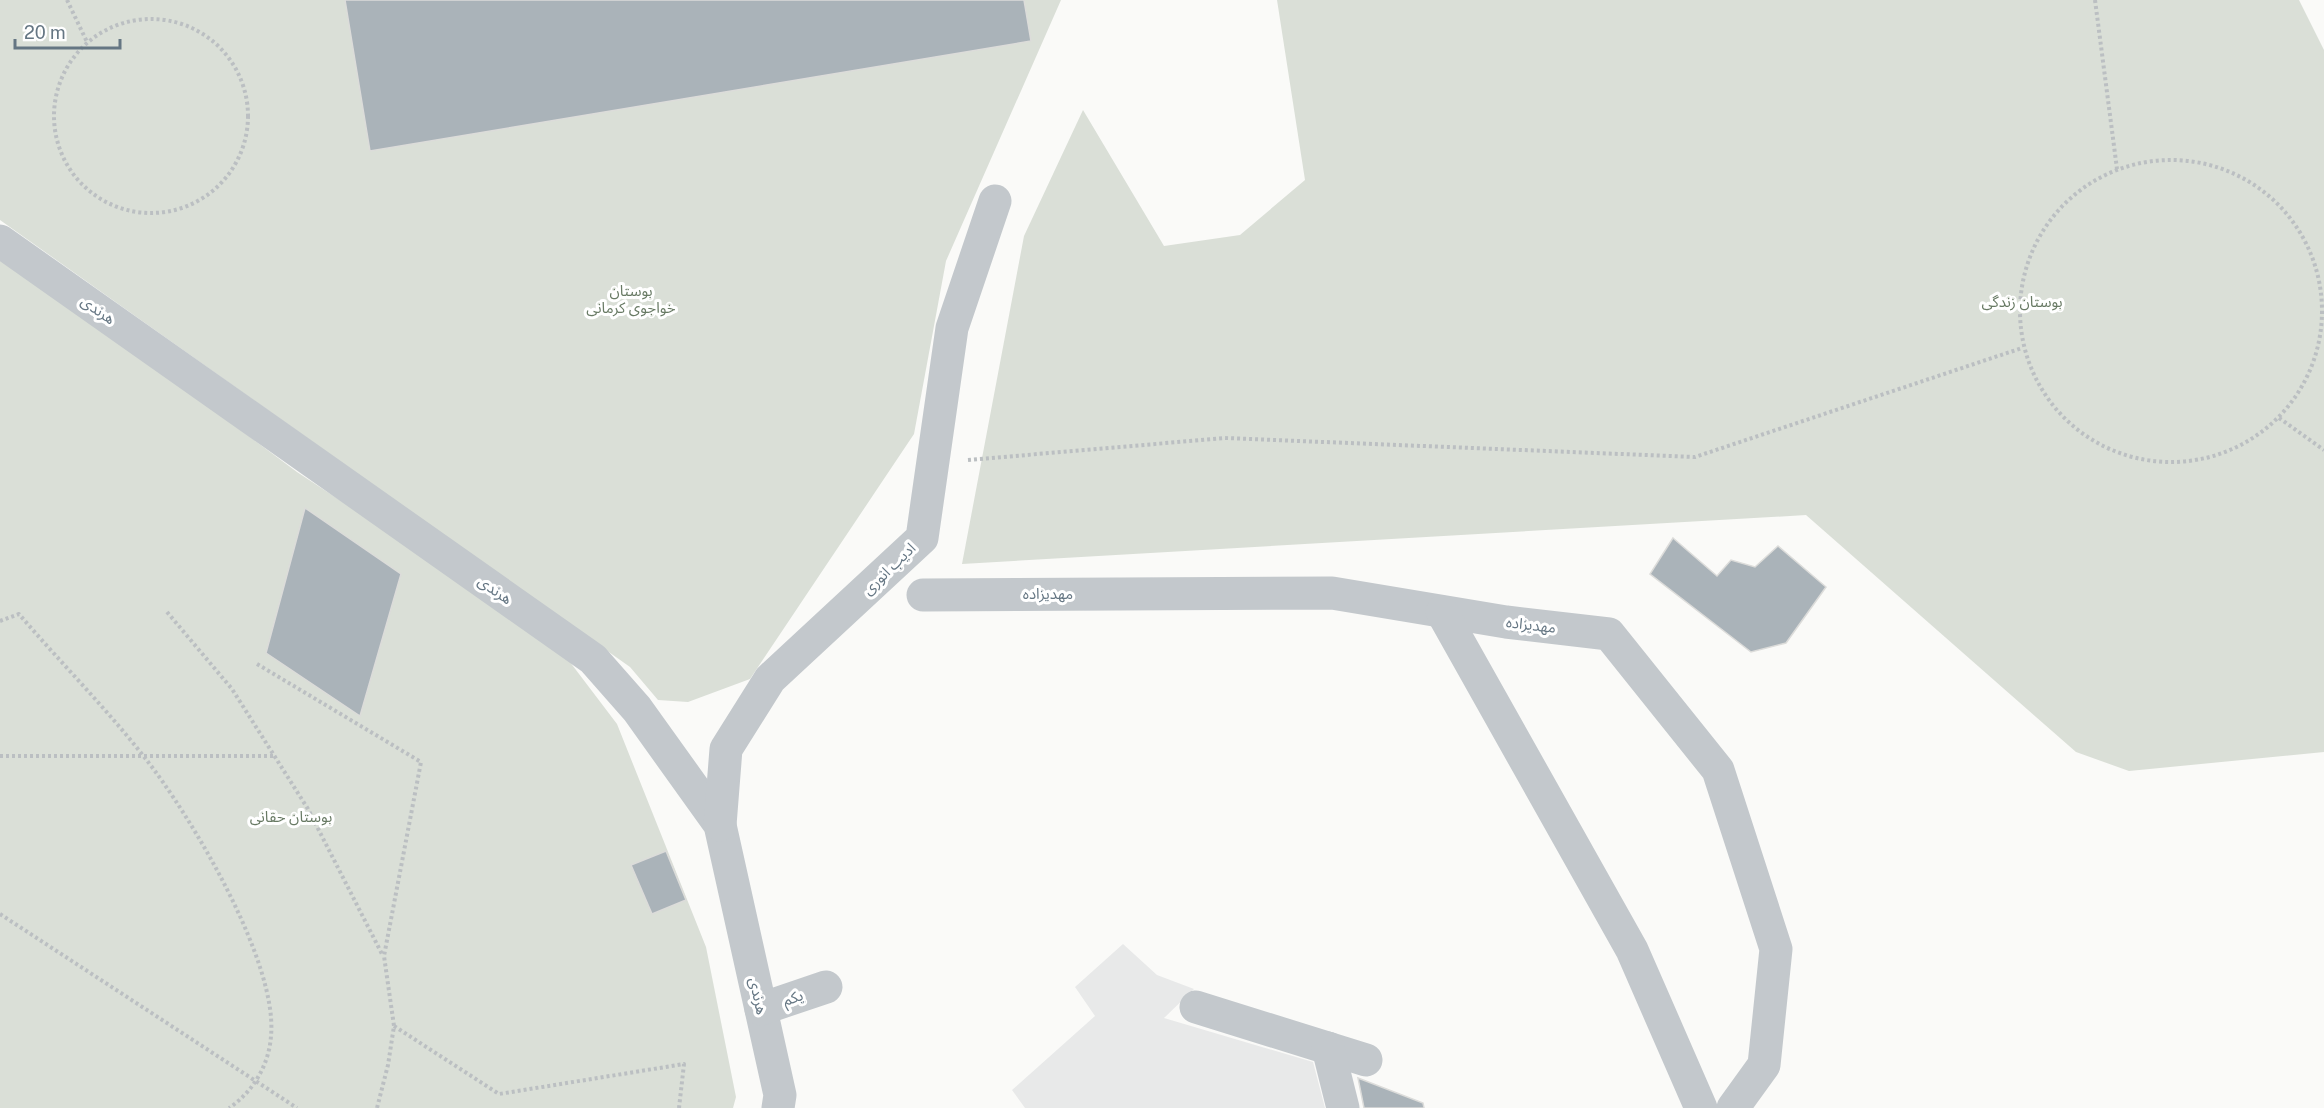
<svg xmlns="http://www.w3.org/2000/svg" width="2324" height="1108" viewBox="0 0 2324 1108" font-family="'Public Sans','Noto Sans Arabic',sans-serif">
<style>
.built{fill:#e8e9e9}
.green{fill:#dadfd7}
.building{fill:#aab3b9;stroke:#dcdcda;stroke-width:1.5}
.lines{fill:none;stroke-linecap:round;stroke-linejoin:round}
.path{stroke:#bbbfc2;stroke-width:4;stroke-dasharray:3 3;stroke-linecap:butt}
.minor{stroke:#c3c8cc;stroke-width:33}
.labels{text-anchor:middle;stroke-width:6;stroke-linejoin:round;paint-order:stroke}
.park-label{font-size:15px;fill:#687a64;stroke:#fff}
.street-label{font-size:15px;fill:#657683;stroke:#fff}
</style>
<rect width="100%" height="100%" fill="#fafaf8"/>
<path class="built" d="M1123 944 1157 975 1194 989 1164 1018 1313 1062 1325 1108H1025L1012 1090 1095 1016 1075 987Z"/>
<g class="green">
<path d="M0 0H1061L946 261 914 434 750 679 688 702 658 700 630 667 0 220Z"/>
<path d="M1277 0H2299L2324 50V752L2129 771 2076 752 1806 515 962 564 1024 236 1083 110 1164 246 1240 235 1305 180Z"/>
<path d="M0 251 297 472 554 641 617 724 706 947 736 1097 733 1108H0Z"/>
</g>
<g class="building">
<path d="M345 0H1024L1031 41 370 151Z"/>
<path d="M305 508 401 574 360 716 266 653Z"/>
<path d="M1673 538 1717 576 1731 560 1755 567 1778 546 1826 587 1786 643 1751 652 1650 574Z"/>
<path d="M666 851 686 900 652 914 631 865Z"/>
<path d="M1358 1078 1423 1103 1424 1108H1364Z"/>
</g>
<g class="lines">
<g class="path">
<path d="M67 0 87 42"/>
<path d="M2095 0 2117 169"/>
<circle cx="151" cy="116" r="97"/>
<circle cx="2171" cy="311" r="151"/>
<path d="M2279 418 2324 450"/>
<path d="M968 460 1225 438 1695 457 2022 348"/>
<path d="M167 612 232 689 308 809 383 956"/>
<path d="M0 621 19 614C60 662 106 708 145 758 191 816 278 962 271 1036 269 1065 253 1092 229 1108"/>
<path d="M257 664 421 762 384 956 394 1026 388 1065 377 1108"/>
<path d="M0 756H273"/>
<path d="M0 914 297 1108"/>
<path d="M394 1026 499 1094 684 1064 679 1108"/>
</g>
<g class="minor">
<path d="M0 241 593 659 637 709 720 825 780 1095 778 1108"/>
<path d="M923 595 1332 593 1506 622 1609 634 1718 770 1776 949 1764 1065 1733 1108"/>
<path d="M1442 612 1632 950 1701 1108"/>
<path d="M720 825 726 749 770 679 922 538 952 328 995 201"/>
<path d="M1196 1007 1366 1060"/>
<path d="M761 1009 826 987"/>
<path d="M1328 1048 1343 1108"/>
</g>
</g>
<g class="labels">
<g class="park-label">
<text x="631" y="296">بوستان<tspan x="631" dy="17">خواجوی کرمانی</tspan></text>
<text x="2022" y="307">بوستان زندگی</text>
<text x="291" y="822">بوستان حقانی</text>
</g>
<g class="street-label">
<text transform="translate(98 310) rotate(35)" y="5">هرندی</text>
<text transform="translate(889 569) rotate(-44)" y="5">ادیب انوری</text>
<text transform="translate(495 590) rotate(35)" y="5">هرندی</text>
<text x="1048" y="599">مهدیزاده</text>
<text transform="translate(1531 625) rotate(7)" y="5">مهدیزاده</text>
<text transform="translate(758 996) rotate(78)" y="5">هرندی</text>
<text transform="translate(793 998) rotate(-19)" y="5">یکم</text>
</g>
</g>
<path d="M15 39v9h105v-9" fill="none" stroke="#657683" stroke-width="3"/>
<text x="24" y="39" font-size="18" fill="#657683" stroke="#ffffff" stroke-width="4.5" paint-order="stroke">20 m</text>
</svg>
